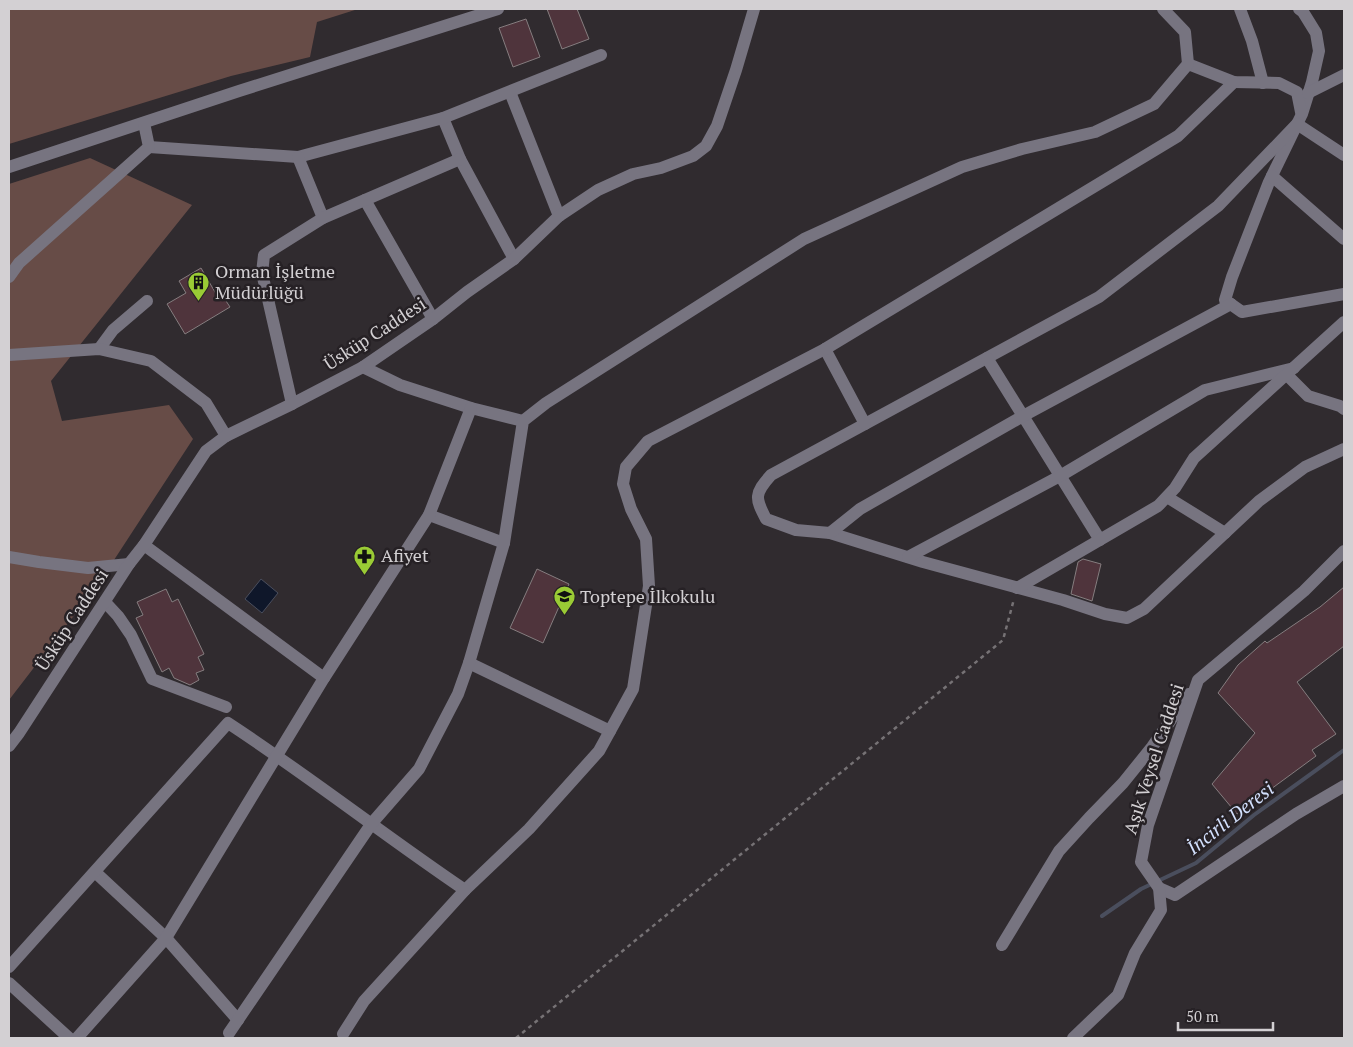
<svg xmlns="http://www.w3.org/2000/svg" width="1353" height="1047" viewBox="0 0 1353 1047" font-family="'PT Serif',serif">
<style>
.green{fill:#674c47}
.water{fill:#0f172a;stroke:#4a4e5d}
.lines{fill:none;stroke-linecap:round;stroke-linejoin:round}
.stream{stroke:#4a4e5d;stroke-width:4}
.building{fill:#4f343c;stroke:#857d7f}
.path{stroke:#767275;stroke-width:2.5;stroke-dasharray:4 4;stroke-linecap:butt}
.minor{stroke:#777480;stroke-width:12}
.labels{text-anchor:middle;stroke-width:5;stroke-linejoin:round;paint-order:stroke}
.poi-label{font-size:18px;fill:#d3d0d3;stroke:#262125;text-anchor:start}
.street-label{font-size:18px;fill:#d3d0d3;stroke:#262125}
.water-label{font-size:19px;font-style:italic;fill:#d3e0fd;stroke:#262125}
</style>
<rect width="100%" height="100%" fill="#302b2f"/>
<g class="green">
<path d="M9 9H358L317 22 310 57 231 76 9 144Z"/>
<path d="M90 158 192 205 51 381 62 421 169 405 193 439 99 583 9 700V184Z"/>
</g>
<path class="water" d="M261 579 278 593 262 613 245 599Z"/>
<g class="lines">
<path class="stream" d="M1102 916 1141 889 1196 863 1254 815 1344 750"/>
</g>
<g class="building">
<path d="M547 9H577L589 39 562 49Z"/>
<path d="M526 19 540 57 513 67 499 28Z"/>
<path d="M201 268 219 299 224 298 230 307 185 334 167 304 186 293 179 281Z"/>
<path d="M1083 559 1101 564 1092 601 1071 594 1078 562Z"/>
<path d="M537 569 569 584 543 643 510 628Z"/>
<path d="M1344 587V646L1297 682 1336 734 1312 750 1316 756 1237 814 1212 784 1255 733 1218 693 1238 665 1265 641 1267 643 1320 607Z"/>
<path d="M166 589 172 602 178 599 204 654 198 657 204 670 196 673 199 680 190 685 174 678 169 668 162 672 136 618 143 615 137 602Z"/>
</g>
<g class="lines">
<path class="path" d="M516 1038 1003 640 1014 599"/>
<g class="minor">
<path d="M1240 9 1252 41 1263 83"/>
<path d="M1299 9 1303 12 1316 33 1319 51 1312 82 1302 114 1269 182 1232 277 1225 300 1242 312 1344 294"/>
<path d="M1188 64 1234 82 1279 83 1297 92 1301 112"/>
<path d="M510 92 559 216"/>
<path d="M1308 93 1344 75"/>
<path d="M443 118 460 159 514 259"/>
<path d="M149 147 298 157 443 118 601 55"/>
<path d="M1344 155 1297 124 1218 206 1099 297 771 475C754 494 755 498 766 519L796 530 830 533 923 562 1063 600 1105 614 1127 618 1144 609 1259 501 1305 467 1344 449"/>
<path d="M298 157 323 218"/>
<path d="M9 167 239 91 498 9"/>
<path d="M1272 176 1344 239"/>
<path d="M365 200 433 319"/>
<path d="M9 277 19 263 149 147 144 123"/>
<path d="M99 349 113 330 147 301"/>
<path d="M825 349 865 424"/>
<path d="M9 355 99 349 151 361 206 403 226 436"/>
<path d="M987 358 1100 540"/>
<path d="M363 367 400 385 471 408 523 421"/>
<path d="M1287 375 1308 396 1340 406 1344 409"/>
<path d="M292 404 262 273 264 255 323 218 460 159"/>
<path d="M1167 497 1225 533"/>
<path d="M429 515 504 543"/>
<path d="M830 533 860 509 1023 416 1231 304"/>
<path d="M144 545 324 678"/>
<path d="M9 557 39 562 88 568 129 564"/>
<path d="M908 557 1060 476 1205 390 1294 368"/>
<path d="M1017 588 1158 506 1175 488 1194 458 1344 322"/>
<path d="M105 602 118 616 131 635 152 679 226 707"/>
<path d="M469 663 610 731"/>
<path d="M9 746 19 733 129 564 144 545 206 451 226 436 292 404 363 367 433 319 467 292 514 259 559 216 598 190 633 174 661 168 693 156 706 146 717 126 736 70 754 9"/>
<path d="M95 872 166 938 238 1020"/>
<path d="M1159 888 1175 895 1296 814 1344 786"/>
<path d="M1002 945 1059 851 1089 818 1123 783 1152 747 1189 694"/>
<path d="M9 967 228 723C309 776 385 836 465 890L529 829 599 751 633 689 649 586 646 539 631 509 623 484 626 467 648 441 825 349 1178 136 1234 82"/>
<path d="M9 983 69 1038"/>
<path d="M229 1033 372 823 419 769 458 694 469 663 504 543 523 421 546 403 804 239 962 167 1022 149 1095 132 1154 104 1188 64 1185 32 1163 9"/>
<path d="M343 1034 364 1001 465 890"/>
<path d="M77 1038 166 938 324 678 429 515 471 408"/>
<path d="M1073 1038 1118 995 1135 953 1161 910 1159 888 1141 862 1148 825 1198 680 1304 591 1344 551"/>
</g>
</g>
<defs>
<symbol id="building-pin" viewBox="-11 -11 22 30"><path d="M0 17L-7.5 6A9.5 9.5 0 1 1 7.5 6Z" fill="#9acb35" stroke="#262125"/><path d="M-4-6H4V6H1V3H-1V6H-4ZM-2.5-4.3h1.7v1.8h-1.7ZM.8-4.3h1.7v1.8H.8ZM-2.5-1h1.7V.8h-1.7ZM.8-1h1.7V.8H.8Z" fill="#111"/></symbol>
<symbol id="pharmacy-pin" viewBox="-11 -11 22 30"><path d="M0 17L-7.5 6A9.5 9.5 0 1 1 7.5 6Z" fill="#9acb35" stroke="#262125"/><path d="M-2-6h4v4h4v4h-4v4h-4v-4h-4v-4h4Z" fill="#111"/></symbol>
<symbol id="school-pin" viewBox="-11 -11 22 30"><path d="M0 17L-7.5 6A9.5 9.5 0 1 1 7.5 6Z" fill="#9acb35" stroke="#262125"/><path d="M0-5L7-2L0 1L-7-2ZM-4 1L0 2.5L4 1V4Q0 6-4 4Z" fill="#111"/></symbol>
</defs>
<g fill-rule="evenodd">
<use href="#building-pin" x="186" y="270" width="25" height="34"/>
<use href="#pharmacy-pin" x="352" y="544" width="25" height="34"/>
<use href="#school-pin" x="552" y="584" width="25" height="34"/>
</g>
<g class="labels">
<g class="poi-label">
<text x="215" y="278">Orman İşletme<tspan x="215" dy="21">Müdürlüğü</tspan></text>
<text x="381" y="562">Afiyet</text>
<text x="580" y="603">Toptepe İlkokulu</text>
</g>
<g class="street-label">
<text transform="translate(375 334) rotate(-33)" y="6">Üsküp Caddesi</text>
<text transform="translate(72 620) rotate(-57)" y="6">Üsküp Caddesi</text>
<text transform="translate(1154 759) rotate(-72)" y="6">Aşık Veysel Caddesi</text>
</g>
<g class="water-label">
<text transform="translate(1230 818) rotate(-38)" y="7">İncirli Deresi</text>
</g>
</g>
<rect width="1353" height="1047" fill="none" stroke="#d3d0d3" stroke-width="20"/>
<path d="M1178 1022v8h95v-8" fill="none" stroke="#d3d0d3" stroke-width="2.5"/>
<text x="1186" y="1022" font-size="15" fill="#d3d0d3" stroke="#262125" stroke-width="4" paint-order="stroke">50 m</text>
</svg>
